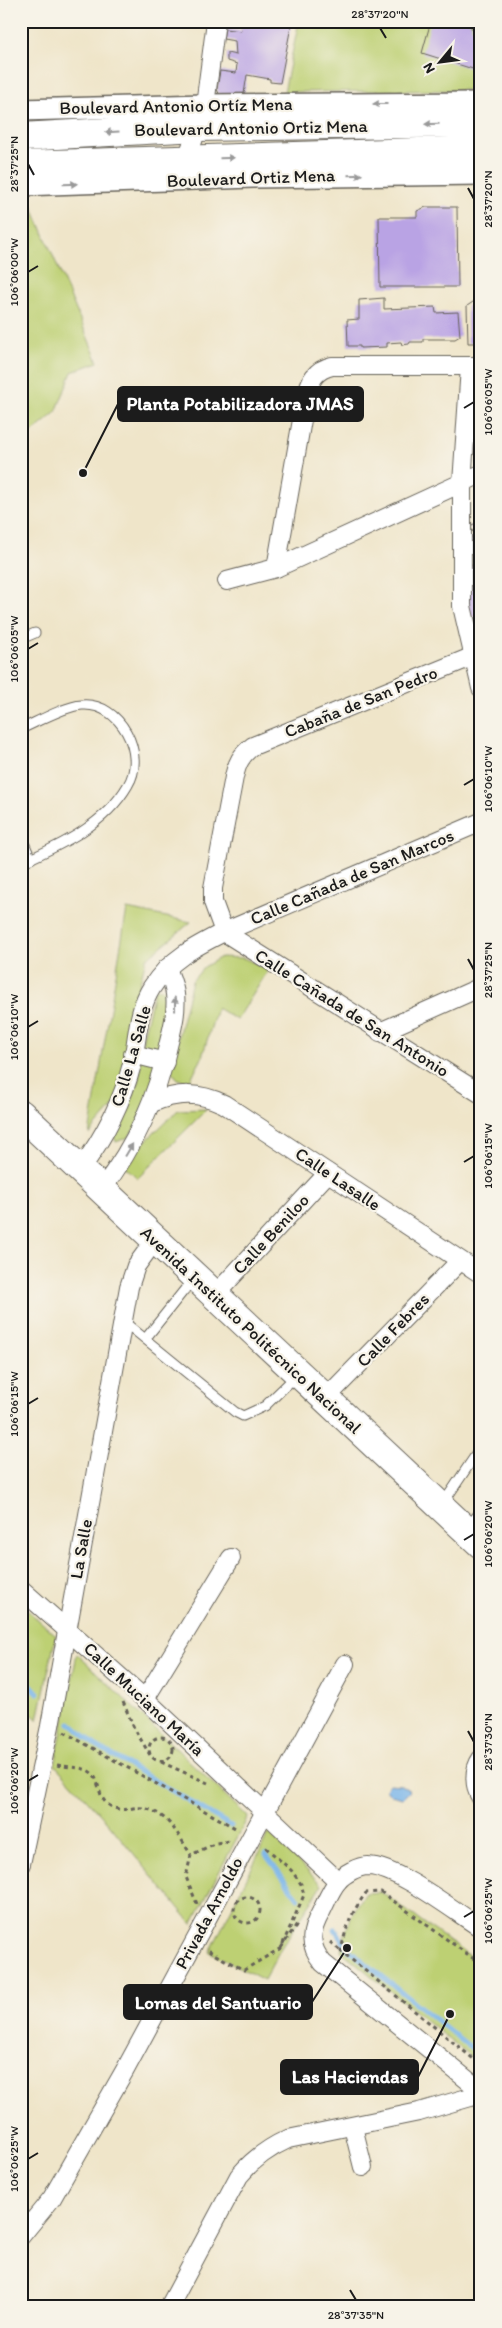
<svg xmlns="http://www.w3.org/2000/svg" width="502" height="2328" viewBox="0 0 502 2328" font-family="Itim,sans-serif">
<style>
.green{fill:#bdd073;stroke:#6c7648}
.water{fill:#77b4e9;stroke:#4a6882}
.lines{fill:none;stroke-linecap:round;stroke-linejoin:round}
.stream{stroke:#77b4e9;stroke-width:5}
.building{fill:#b9a3e4}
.service-casing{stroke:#666259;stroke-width:11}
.minor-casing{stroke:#666259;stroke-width:20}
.tertiary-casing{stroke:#666259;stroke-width:24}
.primary-casing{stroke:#666259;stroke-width:30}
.path{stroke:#666259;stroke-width:3;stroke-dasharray:4 4;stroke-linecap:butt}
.service{stroke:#fff;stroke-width:9}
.minor{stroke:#fff;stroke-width:18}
.tertiary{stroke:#fff;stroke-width:21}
.primary{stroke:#fff;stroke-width:28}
.oneway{fill:#999}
.ticks{fill:none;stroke:#1c1c1c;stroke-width:2}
.labels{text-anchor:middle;stroke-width:4.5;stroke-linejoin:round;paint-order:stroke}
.street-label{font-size:18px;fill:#1c1c1c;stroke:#f7f3e8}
.leader{fill:none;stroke:#1c1c1c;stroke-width:2}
.callout-dot{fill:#1c1c1c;stroke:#f7f3e8;stroke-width:2}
.callout{fill:#1c1c1c;stroke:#1c1c1c;stroke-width:2}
.callout-label{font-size:19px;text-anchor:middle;font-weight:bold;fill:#fff}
.neatline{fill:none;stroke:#1c1c1c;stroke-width:2}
.ticks-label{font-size:12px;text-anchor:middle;fill:#1c1c1c}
</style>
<rect width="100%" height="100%" fill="#f7f3e8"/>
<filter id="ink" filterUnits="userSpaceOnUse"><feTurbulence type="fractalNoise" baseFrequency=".02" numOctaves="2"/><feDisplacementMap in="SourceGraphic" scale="10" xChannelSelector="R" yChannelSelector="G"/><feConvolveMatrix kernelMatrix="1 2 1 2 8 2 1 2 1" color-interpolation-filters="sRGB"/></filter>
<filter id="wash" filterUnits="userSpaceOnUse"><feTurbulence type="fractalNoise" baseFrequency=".0096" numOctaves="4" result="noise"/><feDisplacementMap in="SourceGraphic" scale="20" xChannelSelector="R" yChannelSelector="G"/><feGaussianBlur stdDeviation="1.12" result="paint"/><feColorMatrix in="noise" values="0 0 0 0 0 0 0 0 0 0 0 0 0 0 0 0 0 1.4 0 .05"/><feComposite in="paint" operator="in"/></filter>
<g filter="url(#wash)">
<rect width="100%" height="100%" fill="#efe5c9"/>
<g class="green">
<path d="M299 21H475L481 29V90L284 92Z"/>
<path d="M21 194H27L98 362 72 372 56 412 21 442Z"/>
<path d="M127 909 191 922 146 959 136 998 126 1062 117 1102 89 1134Z"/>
<path d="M221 957 243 958 269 969 237 1020 217 1008 201 1060 189 1082 178 1079 170 1070 192 981 204 967Z"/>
<path d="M155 988 164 990 168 1006 161 1050 147 1107 129 1137 116 1142 113 1133 139 1082 143 1037Z"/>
<path d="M207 1109 138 1178 125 1167 132 1154 178 1110Z"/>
<path d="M21 1605 56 1635 38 1720 21 1704Z"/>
<path d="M77 1654 248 1817 192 1924 109 1824 55 1765Z"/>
<path d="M269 1833 322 1885 281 1948 264 1980 210 1952Z"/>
<path d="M381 1892 481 1964V2065L341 1951C346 1927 351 1913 366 1893Z"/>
</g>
<path class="water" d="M389 1784 401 1785 410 1791 403 1798 391 1795 386 1789Z"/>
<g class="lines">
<g class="stream">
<path d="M21 1674 38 1693"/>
<path d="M70 1723 95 1745 231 1826"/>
<path d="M266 1855 298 1898"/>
<path d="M335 1929 347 1948 481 2056"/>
</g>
</g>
<g id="blocks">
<g class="building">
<path d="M252 21H292L280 83 270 82V79L247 75 243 100 220 96 217 89 220 71 236 73 237 64 227 61V53L236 55 235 41 223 39 225 29 241 31 240 24 252 25Z"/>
<path d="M431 21H466L472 24 471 28 481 31V58L476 70 422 53Z"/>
<path d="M426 207H457L458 287H380L379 217H417V211Z"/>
<path d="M384 298V309L435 307 436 313 458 312 460 336 455 339H423V342H410L409 344 402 345 401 342 387 343V347L360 348V346H348L347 320 359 319V300Z"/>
<path d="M476 300H481V343H468L467 306Z"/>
<path d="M475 407 481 408V431H478L473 426Z"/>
<path d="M481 502V556L477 558 467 540 478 534 476 530 473 532 470 526 478 522 480 511 476 504Z"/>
<path d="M481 561V618L479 619 471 616 463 585 471 581 465 569Z"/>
</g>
</g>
</g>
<g filter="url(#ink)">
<use href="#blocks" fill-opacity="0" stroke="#666259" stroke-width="1"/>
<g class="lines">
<defs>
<g id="service">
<path d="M21 639 35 633"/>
<path d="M21 729C37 722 65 706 82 705 120 702 147 754 128 785 105 825 61 845 21 863"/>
<path d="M21 836 31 859"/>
<path d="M123 1321 235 1412 243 1416 265 1406 297 1375"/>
<path d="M146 1338 193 1279"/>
<path d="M442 1505 481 1447"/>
<path d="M467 1528 481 1511"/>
</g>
<g id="minor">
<path d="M187 159 205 105 216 21"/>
<path d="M470 367 462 483V606L481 688"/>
<path d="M276 568 306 397C310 380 315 370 332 366H481"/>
<path d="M227 581 276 568 481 474"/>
<path d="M224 932 213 902V888L234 777C237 763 241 755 253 746L481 653"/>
<path d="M224 932 481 1094"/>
<path d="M380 1032 481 987"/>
<path d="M133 1054 165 1062"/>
<path d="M152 1103C178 1092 199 1092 224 1104L481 1274"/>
<path d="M80 1170C104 1137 122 1104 132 1064 138 1039 137 1010 152 987 169 960 196 946 224 932L481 822"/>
<path d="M101 1190C136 1145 157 1098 169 1042 173 1026 177 1011 175 994 174 985 170 976 167 968"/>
<path d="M214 1296 328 1173"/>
<path d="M325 1399 460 1261"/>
<path d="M21 1589 145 1699 338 1881"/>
<path d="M145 1699 231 1558"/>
<path d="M481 1759C473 1770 474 1787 481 1798"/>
<path d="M21 1864 50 1726 129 1287 136 1266 155 1240"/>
<path d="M481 1928C454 1911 398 1867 368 1866 358 1866 344 1874 338 1881 331 1889 326 1902 321 1912 310 1932 308 1944 323 1963L481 2091"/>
<path d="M353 2127 363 2167"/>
<path d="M21 2236 52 2198 125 2070 345 1664"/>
<path d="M169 2307 239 2176C253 2159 268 2148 288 2139L419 2112 481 2094"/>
</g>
<g id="tertiary">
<path d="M21 110 205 105 481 103"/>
<path d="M21 185 253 177 481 174"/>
</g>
<g id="primary">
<path d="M21 137 198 127 481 123"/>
<path d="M21 165 481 150"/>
<path d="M21 1114 481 1544"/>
</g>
</defs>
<use href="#service" class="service-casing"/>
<use href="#minor" class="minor-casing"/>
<use href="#tertiary" class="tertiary-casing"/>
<use href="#primary" class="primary-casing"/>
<g class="path">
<path d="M123 1702 134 1728 150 1755"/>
<path d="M64 1732 237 1829"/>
<circle cx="161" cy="1749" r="12"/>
<path d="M161 1762 208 1783"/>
<path d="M57 1765C66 1767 79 1767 87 1770 103 1777 94 1798 112 1807 125 1813 132 1806 142 1808 167 1811 179 1836 191 1855"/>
<circle cx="247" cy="1910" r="13"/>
<path d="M197 1904 186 1877 191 1855 216 1843 230 1841"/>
<path d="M330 1942 341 1951"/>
<path d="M281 1948 297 1924"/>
<path d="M211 1950 210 1952 244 1970 281 1948 304 1895 301 1884 291 1870 264 1846"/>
<path d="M481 1964 381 1892 366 1893C351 1913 346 1927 341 1951L481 2065"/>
</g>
<use href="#service" class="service"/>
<use href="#minor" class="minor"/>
<use href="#tertiary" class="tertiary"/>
<use href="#primary" class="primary"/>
</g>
<defs><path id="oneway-solid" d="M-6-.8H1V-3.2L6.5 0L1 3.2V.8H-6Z" transform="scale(1.25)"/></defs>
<g class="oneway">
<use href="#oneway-solid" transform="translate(380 104) rotate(180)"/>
<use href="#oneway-solid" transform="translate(432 124) rotate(179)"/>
<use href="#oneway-solid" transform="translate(112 132) rotate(177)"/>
<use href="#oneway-solid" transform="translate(227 158) rotate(-2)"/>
<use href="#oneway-solid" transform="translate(355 175) rotate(-1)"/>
<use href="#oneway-solid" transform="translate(70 184) rotate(-2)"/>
<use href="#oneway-solid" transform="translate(175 1004) rotate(-91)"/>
<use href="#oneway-solid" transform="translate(129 1150) rotate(-59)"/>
</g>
</g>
<path class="ticks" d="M380 28 386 38M28 164 34 175M468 188 474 199M28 272 38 266M464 408 474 402M28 649 38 643M464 785 474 779M468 959 474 970M28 1027 38 1021M464 1162 474 1156M28 1404 38 1398M464 1540 474 1534M468 1731 474 1742M28 1781 38 1775M464 1917 474 1911M28 2159 38 2153M350 2290 356 2300"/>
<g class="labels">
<g class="street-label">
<text transform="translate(176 106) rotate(-1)" y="6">Boulevard Antonio Ortíz Mena</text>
<text transform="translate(251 128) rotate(-1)" y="6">Boulevard Antonio Ortiz Mena</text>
<text transform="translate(251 178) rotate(-2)" y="6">Boulevard Ortiz Mena</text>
<text transform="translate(361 702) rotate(-22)" y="6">Cabaña de San Pedro</text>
<text transform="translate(352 877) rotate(-23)" y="6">Calle Cañada de San Marcos</text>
<text transform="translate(352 1013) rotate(32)" y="6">Calle Cañada de San Antonio</text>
<text transform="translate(131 1056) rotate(-74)" y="6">Calle La Salle</text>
<text transform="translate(338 1179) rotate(34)" y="6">Calle Lasalle</text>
<text transform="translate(271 1234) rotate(-47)" y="6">Calle Beniloo</text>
<text transform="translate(251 1330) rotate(43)" y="6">Avenida Instituto Politécnico Nacional</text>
<text transform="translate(393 1330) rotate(-46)" y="6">Calle Febres</text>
<text transform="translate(81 1549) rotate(-80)" y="6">La Salle</text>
<text transform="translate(144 1699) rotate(43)" y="6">Calle Muciano María</text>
<text transform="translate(209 1913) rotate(-62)" y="6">Privada Arnoldo</text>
</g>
</g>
<path class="leader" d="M83 473L118 404M347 1948L312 2002M450 2014L418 2077"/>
<g class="callout-dot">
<circle cx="83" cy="473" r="5"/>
<circle cx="347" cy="1948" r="5"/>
<circle cx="450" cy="2014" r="5"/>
</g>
<g class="callout">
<rect x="118" y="387" width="245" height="34" rx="5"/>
<rect x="124" y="1985" width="188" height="34" rx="5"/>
<rect x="281" y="2060" width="137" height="34" rx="5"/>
</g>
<g class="callout-label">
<text x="240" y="410">Planta Potabilizadora JMAS</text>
<text x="218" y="2009">Lomas del Santuario</text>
<text x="350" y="2083">Las Haciendas</text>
</g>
<rect width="502" height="2328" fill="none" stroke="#f7f3e8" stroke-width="55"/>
<g transform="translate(440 62) rotate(241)" stroke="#f7f3e8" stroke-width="4" paint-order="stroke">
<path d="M0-4L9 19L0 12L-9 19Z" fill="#1c1c1c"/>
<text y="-8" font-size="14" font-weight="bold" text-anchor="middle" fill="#1c1c1c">N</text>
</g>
<rect x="28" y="28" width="446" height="2272" class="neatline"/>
<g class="ticks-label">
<text x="380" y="18">28°37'20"N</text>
<text transform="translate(14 164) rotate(-90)" y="4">28°37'25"N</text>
<text transform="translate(488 199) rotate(-90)" y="4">28°37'20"N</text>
<text transform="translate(14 272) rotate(-90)" y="4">106°06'00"W</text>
<text transform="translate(488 402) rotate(-90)" y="4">106°06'05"W</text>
<text transform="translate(14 649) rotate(-90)" y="4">106°06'05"W</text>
<text transform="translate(488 779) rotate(-90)" y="4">106°06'10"W</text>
<text transform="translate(488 970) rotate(-90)" y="4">28°37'25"N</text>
<text transform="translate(14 1027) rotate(-90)" y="4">106°06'10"W</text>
<text transform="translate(488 1156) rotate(-90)" y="4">106°06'15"W</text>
<text transform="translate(14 1404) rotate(-90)" y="4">106°06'15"W</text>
<text transform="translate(488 1534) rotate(-90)" y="4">106°06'20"W</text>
<text transform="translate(488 1742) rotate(-90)" y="4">28°37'30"N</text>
<text transform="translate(14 1781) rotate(-90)" y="4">106°06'20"W</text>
<text transform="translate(488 1911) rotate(-90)" y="4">106°06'25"W</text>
<text transform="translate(14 2159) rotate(-90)" y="4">106°06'25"W</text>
<text x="356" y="2319">28°37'35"N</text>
</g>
</svg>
